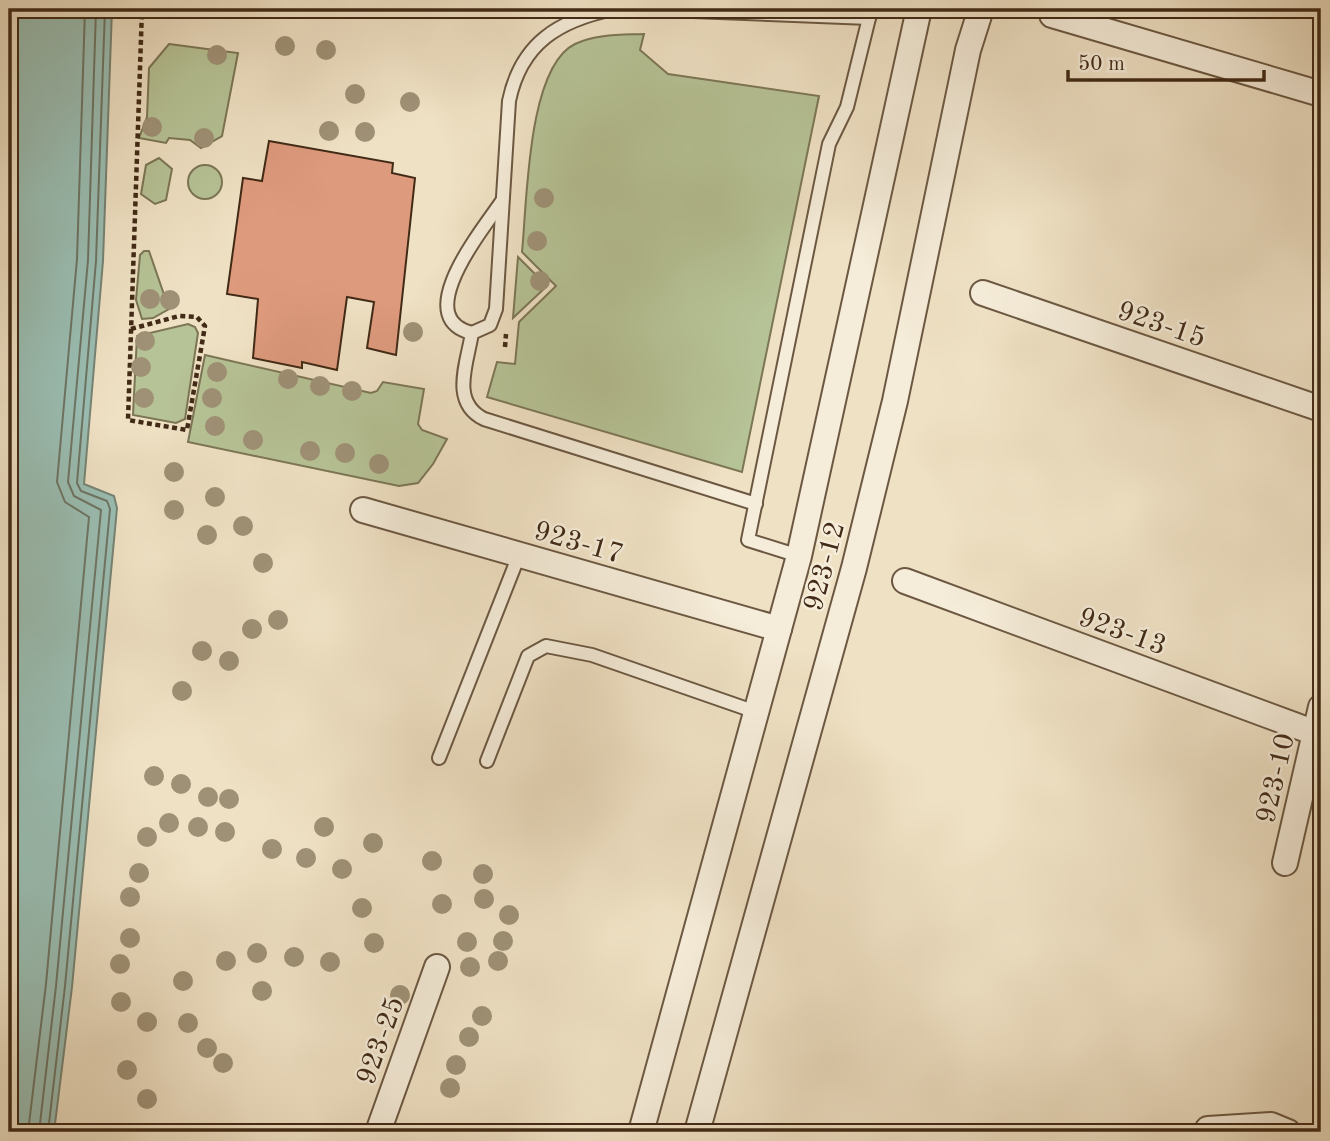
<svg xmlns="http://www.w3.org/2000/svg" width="1330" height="1141" viewBox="0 0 1330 1141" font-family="'Old Standard TT',serif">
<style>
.green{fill:#b6c396;stroke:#7c7656;stroke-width:2}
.water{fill:#9abeb3;stroke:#768374;stroke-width:2}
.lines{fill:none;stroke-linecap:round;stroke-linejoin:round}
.shore{stroke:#6e7464;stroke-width:2}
.building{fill:#de9a7d;stroke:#412a16;stroke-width:2}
.service-casing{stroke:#6c5842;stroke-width:16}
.minor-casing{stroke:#6c5842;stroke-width:28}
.path{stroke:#412a16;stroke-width:4.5;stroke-dasharray:5 3.5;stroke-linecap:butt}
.service{stroke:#f5ecd9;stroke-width:12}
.minor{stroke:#f5ecd9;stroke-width:24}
.tree{fill:#9f9176}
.labels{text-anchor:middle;stroke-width:5;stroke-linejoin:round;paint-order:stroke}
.street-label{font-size:28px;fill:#412a16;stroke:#f5ecd9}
</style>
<rect width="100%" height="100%" fill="#efe1c4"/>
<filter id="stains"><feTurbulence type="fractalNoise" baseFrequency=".00286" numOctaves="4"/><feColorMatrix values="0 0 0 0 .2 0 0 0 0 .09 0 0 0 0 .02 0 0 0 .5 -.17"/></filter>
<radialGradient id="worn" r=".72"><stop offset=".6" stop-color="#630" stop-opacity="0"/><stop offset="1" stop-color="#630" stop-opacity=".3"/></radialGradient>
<g class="green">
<path d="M644 34 640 50 668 74 819 96 742 472 487 397 497 362 515 364 519 322 556 286 522 252C527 204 527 67 575 44 596 34 621 35 644 34Z"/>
<path d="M169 44 238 53 222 136 201 148 190 140 169 138 166 143 139 138 147 117 149 68Z"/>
<path d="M159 158 172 169 166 200 155 204 141 194 146 165Z"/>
<circle cx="205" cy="182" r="17"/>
<path d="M144 251H149L169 309 153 318 142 319 136 300 140 255Z"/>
<path d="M518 257 547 286 513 318Z"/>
<path d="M188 324 195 327 198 333 185 419 176 423 133 415 137 336Z"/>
<path d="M205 355 371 393 377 391 383 382 424 389 418 424 422 430 447 439 433 464 418 483 399 486 188 442Z"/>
</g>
<path class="water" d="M9 9H112L103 261 84 484 114 496 117 508 72 987 54 1132H9Z"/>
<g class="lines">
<g class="shore">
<path d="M28 1132 46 984 89 517 65 502 57 482 77 259 85 9"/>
<path d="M39 1132 56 986 101 510 74 496 68 482 88 260 96 9"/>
<path d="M48 1132 65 986 110 509 107 501 81 491 77 483 96 261 105 9"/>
</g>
</g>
<path class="building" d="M269 141 393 163 392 173 415 178 396 355 367 348 374 302 347 297 337 370 302 362V368L253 358 258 299 227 294 243 178 262 181Z"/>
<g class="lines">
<defs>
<g id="service">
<path d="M614 9C559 20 521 43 509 101L496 309 490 325 472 333C467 364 450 402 484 419L756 504"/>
<path d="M641 9 869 18 871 9"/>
<path d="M472 333C409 318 484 228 502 201"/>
<path d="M799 556 748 540 829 144 847 107 869 18"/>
<path d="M439 758 519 555"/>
<path d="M487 761 528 656 546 646 592 655 756 712"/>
</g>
<g id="minor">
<path d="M1052 15 1321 94"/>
<path d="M983 293 1321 409"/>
<path d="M363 510 779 629"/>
<path d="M905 581 1321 735"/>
<path d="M1285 863 1321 707"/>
<path d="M378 1132 437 967"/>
<path d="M641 1132 799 556 919 9"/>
<path d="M697 1132 854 568 895 401 968 50 981 9"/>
<path d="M1207 1132 1208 1129 1271 1125 1288 1132"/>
</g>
</defs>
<use href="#service" class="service-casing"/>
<use href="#minor" class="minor-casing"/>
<g class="path">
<path d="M131 329 179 316 197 317 205 326 187 430 128 420 142 9"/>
<path d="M505 347 506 334"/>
</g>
<use href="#service" class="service"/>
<use href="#minor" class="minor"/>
</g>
<g class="tree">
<circle cx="285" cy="46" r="10"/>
<circle cx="326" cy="50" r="10"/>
<circle cx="217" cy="55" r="10"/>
<circle cx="355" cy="94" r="10"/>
<circle cx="410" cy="102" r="10"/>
<circle cx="152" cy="127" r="10"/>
<circle cx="329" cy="131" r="10"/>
<circle cx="365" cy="132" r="10"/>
<circle cx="204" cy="138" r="10"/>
<circle cx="544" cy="198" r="10"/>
<circle cx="537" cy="241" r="10"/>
<circle cx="540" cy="281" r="10"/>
<circle cx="150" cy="299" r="10"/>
<circle cx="170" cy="300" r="10"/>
<circle cx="413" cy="332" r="10"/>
<circle cx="145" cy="341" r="10"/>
<circle cx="141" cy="367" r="10"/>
<circle cx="217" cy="372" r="10"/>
<circle cx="288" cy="379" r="10"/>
<circle cx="320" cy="386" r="10"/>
<circle cx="352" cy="391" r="10"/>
<circle cx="144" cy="398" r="10"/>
<circle cx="212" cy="398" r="10"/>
<circle cx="215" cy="426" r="10"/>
<circle cx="253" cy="440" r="10"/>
<circle cx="310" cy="451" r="10"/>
<circle cx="345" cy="453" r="10"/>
<circle cx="379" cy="464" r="10"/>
<circle cx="174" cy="472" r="10"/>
<circle cx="215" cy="497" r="10"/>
<circle cx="174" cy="510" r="10"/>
<circle cx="243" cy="526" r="10"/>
<circle cx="207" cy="535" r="10"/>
<circle cx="263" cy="563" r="10"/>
<circle cx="278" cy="620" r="10"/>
<circle cx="252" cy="629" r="10"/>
<circle cx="202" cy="651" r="10"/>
<circle cx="229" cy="661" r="10"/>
<circle cx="182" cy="691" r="10"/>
<circle cx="154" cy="776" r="10"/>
<circle cx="181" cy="784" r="10"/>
<circle cx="208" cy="797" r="10"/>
<circle cx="229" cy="799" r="10"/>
<circle cx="169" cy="823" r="10"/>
<circle cx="198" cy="827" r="10"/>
<circle cx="324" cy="827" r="10"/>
<circle cx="225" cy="832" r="10"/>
<circle cx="147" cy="837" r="10"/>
<circle cx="373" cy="843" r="10"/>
<circle cx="272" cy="849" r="10"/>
<circle cx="306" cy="858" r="10"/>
<circle cx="432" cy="861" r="10"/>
<circle cx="342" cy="869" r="10"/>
<circle cx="139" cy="873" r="10"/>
<circle cx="483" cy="874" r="10"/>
<circle cx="130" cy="897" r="10"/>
<circle cx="484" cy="899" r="10"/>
<circle cx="442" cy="904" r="10"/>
<circle cx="362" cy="908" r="10"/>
<circle cx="509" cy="915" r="10"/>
<circle cx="130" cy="938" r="10"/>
<circle cx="503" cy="941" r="10"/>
<circle cx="467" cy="942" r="10"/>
<circle cx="374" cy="943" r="10"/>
<circle cx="257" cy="953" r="10"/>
<circle cx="294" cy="957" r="10"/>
<circle cx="226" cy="961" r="10"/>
<circle cx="498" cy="961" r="10"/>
<circle cx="330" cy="962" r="10"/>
<circle cx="120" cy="964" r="10"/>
<circle cx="470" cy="967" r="10"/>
<circle cx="183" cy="981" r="10"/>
<circle cx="262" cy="991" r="10"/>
<circle cx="400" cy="995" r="10"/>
<circle cx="121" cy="1002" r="10"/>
<circle cx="482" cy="1016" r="10"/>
<circle cx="147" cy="1022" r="10"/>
<circle cx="188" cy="1023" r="10"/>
<circle cx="469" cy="1037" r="10"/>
<circle cx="207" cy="1048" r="10"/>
<circle cx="223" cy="1063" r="10"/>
<circle cx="456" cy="1065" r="10"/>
<circle cx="127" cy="1070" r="10"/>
<circle cx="450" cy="1088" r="10"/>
<circle cx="147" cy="1099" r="10"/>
</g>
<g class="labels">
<g class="street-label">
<text transform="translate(1162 323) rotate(19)" y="10">923-15</text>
<text transform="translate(579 541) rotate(16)" y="10">923-17</text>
<text transform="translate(823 566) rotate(-75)" y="10">923-12</text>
<text transform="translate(1123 630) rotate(20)" y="10">923-13</text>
<text transform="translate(1274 778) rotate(-77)" y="10">923-10</text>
<text transform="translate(379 1040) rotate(-70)" y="10">923-25</text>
</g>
</g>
<rect width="1330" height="1141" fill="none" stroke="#efe1c4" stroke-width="35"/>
<rect x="10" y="10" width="1309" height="1120" fill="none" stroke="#412a16" stroke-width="3.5"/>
<rect x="18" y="18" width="1295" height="1106" fill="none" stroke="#412a16" stroke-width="2"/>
<path d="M1068 70v10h196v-10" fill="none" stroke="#412a16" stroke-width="3.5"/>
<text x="1078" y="70" font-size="21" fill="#412a16" stroke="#f5ecd9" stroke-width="5" paint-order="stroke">50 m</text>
<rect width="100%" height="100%" filter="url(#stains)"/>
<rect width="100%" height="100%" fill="url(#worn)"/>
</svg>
